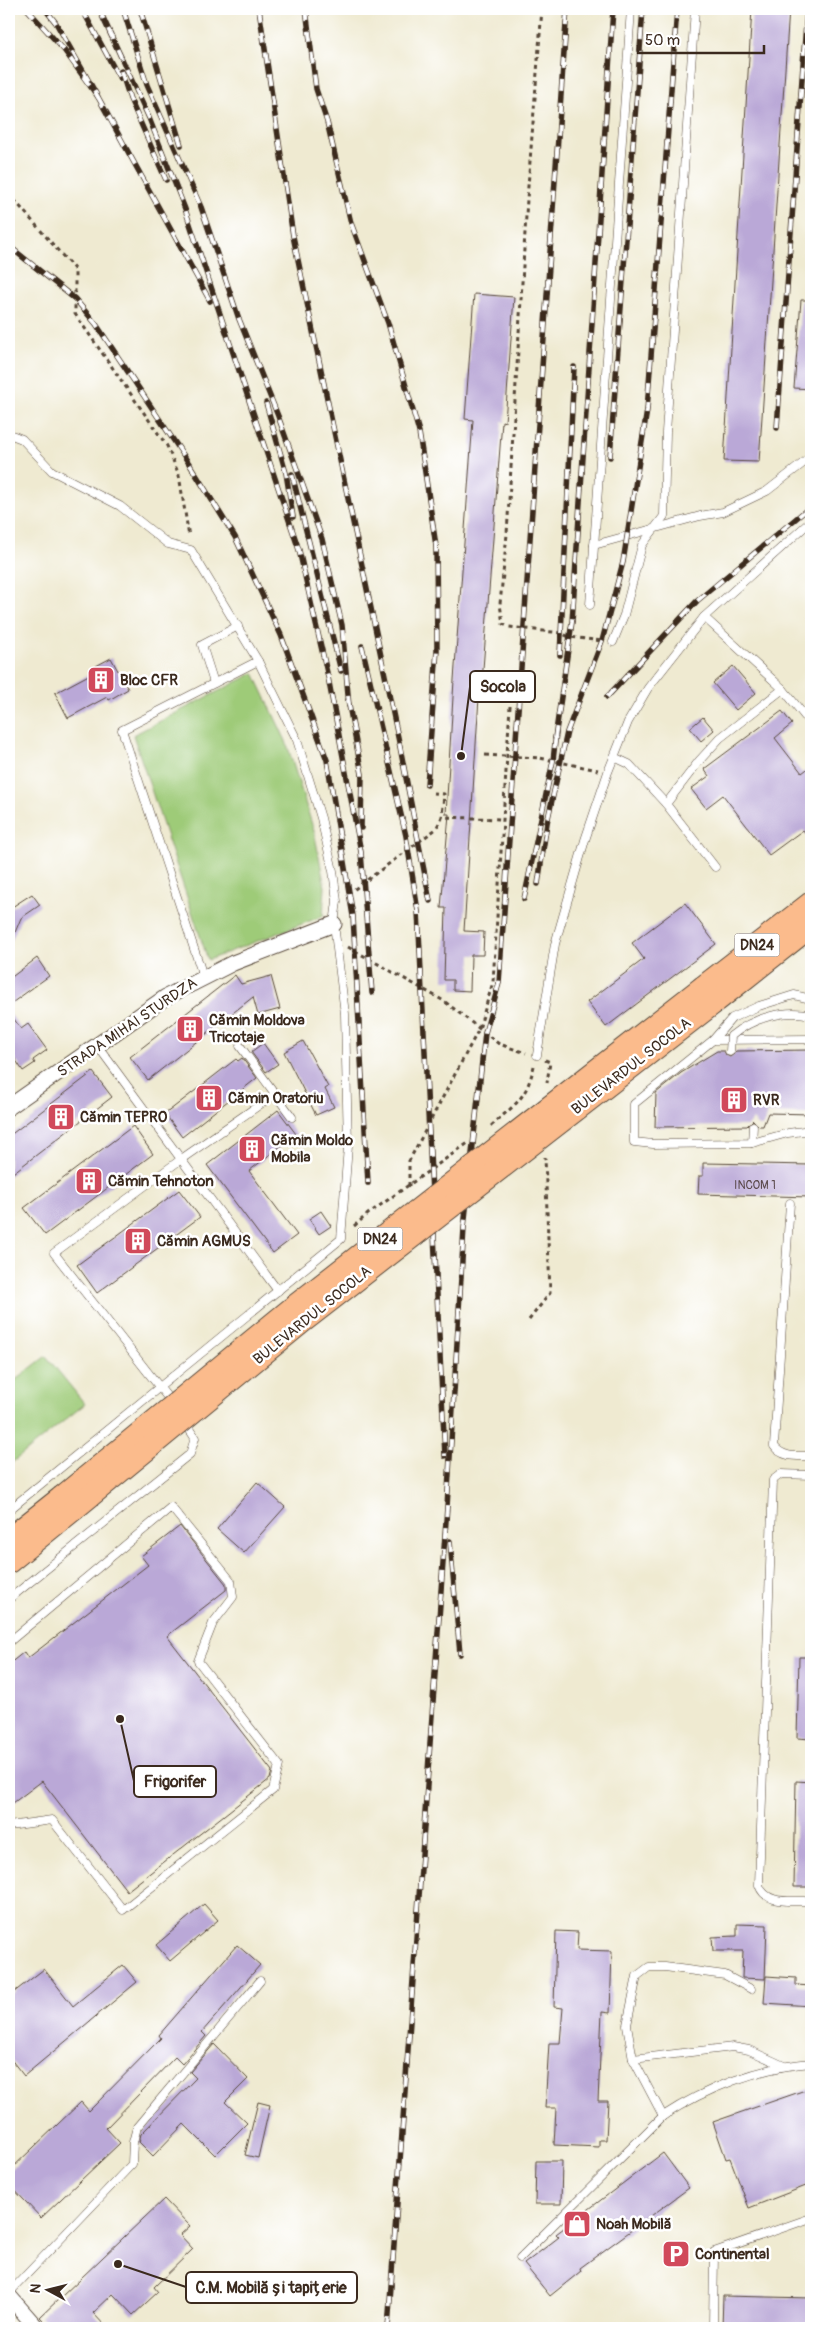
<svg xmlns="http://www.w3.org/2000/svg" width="820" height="2337" viewBox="0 0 820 2337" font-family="Pangolin,sans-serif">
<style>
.green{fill:#9ecb78;stroke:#6c7a4b}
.building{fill:#baa8d7}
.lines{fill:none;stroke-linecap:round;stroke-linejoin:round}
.lane-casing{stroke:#564739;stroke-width:9}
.street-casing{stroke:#564739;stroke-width:17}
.primary-casing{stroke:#564739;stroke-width:24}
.path{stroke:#564739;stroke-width:3;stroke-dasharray:4 4;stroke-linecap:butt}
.lane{stroke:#fff;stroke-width:8}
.street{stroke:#fff;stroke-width:15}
.primary{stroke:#fbbb8c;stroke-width:22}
.rail-casing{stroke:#3b2a1e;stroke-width:5.5}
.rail{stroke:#fff;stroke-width:4;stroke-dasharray:11;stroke-linecap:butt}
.lane-bridge-casing{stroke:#564739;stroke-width:9;stroke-linecap:butt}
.primary-bridge-casing{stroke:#564739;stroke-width:24;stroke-linecap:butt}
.lane-bridge{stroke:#fff;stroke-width:8}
.primary-bridge{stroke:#fbbb8c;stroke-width:22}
.labels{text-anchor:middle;stroke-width:5;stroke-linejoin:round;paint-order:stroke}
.number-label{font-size:12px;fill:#5b4a4c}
.shield{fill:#fff;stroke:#766a62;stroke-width:1}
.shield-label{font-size:14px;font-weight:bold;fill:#3b2a1e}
.poi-label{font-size:15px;font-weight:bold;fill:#3b2a1e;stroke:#fff;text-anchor:start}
.street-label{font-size:15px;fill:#3b2a1e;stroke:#fff}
.leader{fill:none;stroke:#3b2a1e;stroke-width:2}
.callout-dot{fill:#3b2a1e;stroke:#fff;stroke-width:2}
.callout{fill:#fff;stroke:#3b2a1e;stroke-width:2}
.callout-label{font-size:16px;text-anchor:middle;font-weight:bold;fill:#3b2a1e}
</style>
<rect width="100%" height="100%" fill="#fff"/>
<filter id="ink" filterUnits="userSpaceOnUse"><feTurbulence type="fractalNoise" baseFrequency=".02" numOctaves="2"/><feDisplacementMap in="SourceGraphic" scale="10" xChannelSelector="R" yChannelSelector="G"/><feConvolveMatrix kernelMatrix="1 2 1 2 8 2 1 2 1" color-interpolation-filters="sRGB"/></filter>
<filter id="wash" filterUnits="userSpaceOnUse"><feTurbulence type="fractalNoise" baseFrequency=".0096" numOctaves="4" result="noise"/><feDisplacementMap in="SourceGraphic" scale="20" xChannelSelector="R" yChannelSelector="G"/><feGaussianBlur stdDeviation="1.12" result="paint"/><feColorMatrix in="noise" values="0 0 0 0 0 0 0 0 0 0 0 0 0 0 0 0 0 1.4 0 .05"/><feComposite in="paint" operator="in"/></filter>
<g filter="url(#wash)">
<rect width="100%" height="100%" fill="#efead1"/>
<g class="green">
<path d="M254 673 286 741 314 831 325 887 323 916 208 960 133 735Z"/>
<path d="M46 1356 85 1404 9 1465V1385Z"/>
</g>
<g id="blocks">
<g class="building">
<path d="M752 9H789L759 462 724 461Z"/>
<path d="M474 294 514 297 505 422 502 421 482 682H480L464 931 484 932 483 955H471L470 991 453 990V980H444L446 908H441L449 814H446L454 680 473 420 465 419Z"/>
<path d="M801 300H811V389L794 388Z"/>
<path d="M111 658 128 689 109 700 107 697 68 718 55 693 98 670 96 666Z"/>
<path d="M733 666 756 693 736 710 713 683Z"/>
<path d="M782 711 792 724 775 738 802 773 811 766V840L803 830 769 855 723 795 706 808 691 789 709 776 704 769Z"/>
<path d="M703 717 714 730 701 741 690 728Z"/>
<path d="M32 894 40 905 21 918 9 947V909Z"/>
<path d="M685 903 716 944 606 1027 587 1002 644 959 632 943Z"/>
<path d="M37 958 49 976 9 1005V979Z"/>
<path d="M235 975 241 984 271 976 280 1009 258 1015 253 997 148 1080 130 1057Z"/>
<path d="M9 1012 21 1029 28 1024 47 1050 33 1060 35 1063 23 1071 9 1050Z"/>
<path d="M303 1041 328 1087 325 1089 334 1107 316 1115 284 1052Z"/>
<path d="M263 1043 278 1064 266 1072 251 1052Z"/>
<path d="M811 1050V1114L768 1113 763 1126H759L753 1120 747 1126 655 1127 656 1093 681 1073 717 1051H724L726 1055 730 1057 734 1054 736 1051Z"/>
<path d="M242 1058 257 1078 182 1137 165 1114 236 1059 238 1061Z"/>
<path d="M93 1072 112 1097 9 1176V1136Z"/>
<path d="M278 1110 296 1134 249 1171 297 1235 273 1253 207 1165Z"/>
<path d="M133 1126 153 1154 45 1235 24 1208Z"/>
<path d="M703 1163 811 1165V1197L698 1194 699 1176H703Z"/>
<path d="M179 1190 200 1217 97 1293 77 1265Z"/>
<path d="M321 1211 331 1226 319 1234 309 1219Z"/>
<path d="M257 1482 285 1507 244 1553 217 1529Z"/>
<path d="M180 1526 226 1584V1590L167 1636 272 1771 270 1779 127 1891 42 1781 9 1806V1664L24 1652 28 1658 148 1565 141 1556Z"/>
<path d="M799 1657H811V1739L797 1738Z"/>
<path d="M796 1781 811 1782V1887H794Z"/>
<path d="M204 1904 218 1920 170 1961 156 1945Z"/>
<path d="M737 1924 767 1925 765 1979 742 1978 743 1951H713L712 1937 737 1936Z"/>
<path d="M556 1931 578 1932 577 1950 612 1951 610 2013 602 2012 598 2101H608L606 2140H599V2147L554 2145 556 2108H545L549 2043H560L563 2008 554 2007Z"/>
<path d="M237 1945 260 1965 202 2032 206 2036 182 2064 175 2057 106 2128 120 2143 41 2218 9 2184V2171L81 2102 89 2111 161 2038 159 2035Z"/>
<path d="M123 1965 137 1982 24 2076 9 2057V1996L44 1969 73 2006Z"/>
<path d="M766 1976 796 1978V1985L811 1986V2006L764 2003Z"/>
<path d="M214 2044 248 2079 225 2102 247 2123 215 2155 184 2124 153 2156 139 2142 141 2134 196 2078 190 2072Z"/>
<path d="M811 2088V2184L749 2208 730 2158 726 2159 713 2122Z"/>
<path d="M258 2102 270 2105 258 2158 245 2155Z"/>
<path d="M663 2153 689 2188 580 2268 581 2271 550 2296 524 2264 559 2237 556 2234Z"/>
<path d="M536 2161H562L561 2204H535Z"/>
<path d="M164 2199 190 2226 180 2235 193 2249 154 2287 158 2292 133 2315 113 2294 93 2313 107 2328H51L40 2317Z"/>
<path d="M723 2296 811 2298V2328H722Z"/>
</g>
</g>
</g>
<g filter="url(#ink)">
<use href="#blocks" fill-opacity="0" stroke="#564739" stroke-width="1"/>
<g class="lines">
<defs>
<g id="lane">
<path d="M9 434 22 439 52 471 120 506 168 544 191 550 258 661 297 740 321 818 333 871 337 901 334 924 345 1014 348 1146 341 1239 9 1510"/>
<path d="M594 545 700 516 723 512 767 491 811 457"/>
<path d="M590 605 631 9"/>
<path d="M704 617 783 689 811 724"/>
<path d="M613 642 624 615 642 545 664 516 666 432 695 9"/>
<path d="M214 683 202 645 238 626"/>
<path d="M614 757 629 764 666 804 715 867"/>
<path d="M666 804 699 761 720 738 783 689"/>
<path d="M203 976 122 730 258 661"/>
<path d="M811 1039 713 1040 634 1104V1142L653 1144 752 1143 788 1133 811 1130"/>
<path d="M713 1040 732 1018 759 1006 794 995 811 999"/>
<path d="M97 1045 278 1291"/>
<path d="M240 1046 292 1117"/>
<path d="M537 1055 555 944 585 840 608 772 628 722 648 688 704 617 811 521"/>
<path d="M752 1143 753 1126"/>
<path d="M790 1203 774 1446C782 1458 798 1456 811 1456"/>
<path d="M172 1403 54 1253 180 1160 275 1094"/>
<path d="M811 1475 781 1474 773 1480 759 1885C766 1906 792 1900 811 1901"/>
<path d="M9 1599 190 1454 195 1438 184 1421"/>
<path d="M9 1642 171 1507 231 1581 233 1597 213 1623 198 1661 279 1765 273 1790 123 1910 52 1820 9 1826"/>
<path d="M633 2059 733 2047 749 2050 784 2066"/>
<path d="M663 2116 633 2059 627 2025 637 1976 649 1967H665L725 1975 751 1989"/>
<path d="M520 2258 663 2116C706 2088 760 2067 811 2063"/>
<path d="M9 2293 132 2164 133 2142 137 2127 260 1981"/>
<path d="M713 2328 714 2252 811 2218"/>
</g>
<g id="street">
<path d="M9 1107 166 997 233 963 334 924"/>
<path d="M9 2296 37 2328"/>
</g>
<g id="primary">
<path d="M703 987 811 903"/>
<path d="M715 1002 811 926"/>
<path d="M9 1539 62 1497"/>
<path d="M9 1562 73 1510"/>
</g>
</defs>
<use href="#lane" class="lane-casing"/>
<use href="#street" class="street-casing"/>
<use href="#primary" class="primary-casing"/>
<g class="path">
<path d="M542 9 527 199 507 534 500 604 503 624 509 627 561 633 569 637 603 641"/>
<path d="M9 194 75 270V314L167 446 179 475 189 537"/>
<path d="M485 755 540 758 598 770"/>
<path d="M433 793 444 794 442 817"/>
<path d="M348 894 436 829 442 817 502 819"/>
<path d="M348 947 444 1001 499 1044 526 1053"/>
<path d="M545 1060 550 1062 547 1083"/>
<path d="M491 1126C516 1103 526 1100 534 1066"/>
<path d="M409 1186V1161L479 1029 493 982 511 690"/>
<path d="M354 1226 368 1214 468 1143"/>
<path d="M529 1320 550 1293 545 1157"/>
</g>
<use href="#lane" class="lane"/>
<use href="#street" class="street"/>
<use href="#primary" class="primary"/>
<defs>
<g id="rail">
<path d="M27 9 64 50 98 97 56 23 45 9"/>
<path d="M82 9 120 79"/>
<path d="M99 9 149 118 185 209 299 550 328 677 361 852 372 993"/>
<path d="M123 9 147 85 201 207 239 319 278 416 322 539 342 625 349 706"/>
<path d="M140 9 181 145"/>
<path d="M259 9 293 236 399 742 430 901"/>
<path d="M306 9 316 89 327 122 351 223 388 323 419 432 436 546 437 650 427 785"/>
<path d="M121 71 130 99 166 180"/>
<path d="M98 97 210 301"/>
<path d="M9 246 75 299 96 324 190 465 235 537 281 635 327 760 353 916 368 1183"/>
<path d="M266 403 286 473 293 517"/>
<path d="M777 428 807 9"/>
<path d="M610 457 643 9"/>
<path d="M292 474 341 671"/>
<path d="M362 646 406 836 418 911 445 1456"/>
<path d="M560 655 574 367"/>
<path d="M607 697 697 601 811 506"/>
<path d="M348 700 362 774 361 828"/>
<path d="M555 738 572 622 613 9"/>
<path d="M538 884 547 823 567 732 602 641 623 562 647 410 677 9"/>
<path d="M524 899 553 761 556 733"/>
<path d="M450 1541 460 1654"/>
<path d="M388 2328 447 1507 464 1228 485 1033 499 983 567 9"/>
</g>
</defs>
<use href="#rail" class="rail-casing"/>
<use href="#rail" class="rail"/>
<defs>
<path id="lane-bridge" d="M730 1051 731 1036C752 1018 784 1009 811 1015"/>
<g id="primary-bridge">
<path d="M62 1497 291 1309 703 987"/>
<path d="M73 1510 302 1322 715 1002"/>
</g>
</defs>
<use href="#lane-bridge" class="lane-bridge-casing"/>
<use href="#primary-bridge" class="primary-bridge-casing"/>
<use href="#lane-bridge" class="lane-bridge"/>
<use href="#primary-bridge" class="primary-bridge"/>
</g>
</g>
<defs>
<symbol id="building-square" viewBox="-11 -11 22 22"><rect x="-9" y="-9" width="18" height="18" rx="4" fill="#d1495b" stroke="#fff"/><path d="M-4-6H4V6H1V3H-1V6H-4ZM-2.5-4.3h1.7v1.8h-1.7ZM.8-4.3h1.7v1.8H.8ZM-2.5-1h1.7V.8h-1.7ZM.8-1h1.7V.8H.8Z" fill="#fff"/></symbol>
<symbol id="shop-square" viewBox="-11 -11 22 22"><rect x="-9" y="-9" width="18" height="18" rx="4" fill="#d1495b" stroke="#fff"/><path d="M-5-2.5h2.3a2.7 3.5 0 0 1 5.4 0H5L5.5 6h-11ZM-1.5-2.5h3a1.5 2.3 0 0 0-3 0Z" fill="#fff"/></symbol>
<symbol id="parking-square" viewBox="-11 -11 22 22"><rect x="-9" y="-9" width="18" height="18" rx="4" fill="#d1495b" stroke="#fff"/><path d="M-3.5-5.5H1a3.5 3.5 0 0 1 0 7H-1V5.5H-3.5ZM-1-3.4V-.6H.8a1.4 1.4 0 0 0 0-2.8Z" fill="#fff"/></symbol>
</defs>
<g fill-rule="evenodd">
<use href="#building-square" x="85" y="664" width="32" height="32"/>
<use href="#building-square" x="174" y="1013" width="32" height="32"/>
<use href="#building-square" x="193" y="1082" width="32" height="32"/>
<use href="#building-square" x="718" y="1084" width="32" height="32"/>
<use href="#building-square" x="45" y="1101" width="32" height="32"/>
<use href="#building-square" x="236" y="1133" width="32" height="32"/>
<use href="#building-square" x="73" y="1165" width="32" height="32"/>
<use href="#building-square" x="122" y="1225" width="32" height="32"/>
<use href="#shop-square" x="561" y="2208" width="32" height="32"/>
<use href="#parking-square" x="660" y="2238" width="32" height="32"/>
</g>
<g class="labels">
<g class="number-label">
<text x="755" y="1189">INCOM 1</text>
</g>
<g class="shield">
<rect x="734.5" y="933.5" width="45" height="23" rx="4"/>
<rect x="357.5" y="1227.5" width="45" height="23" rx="4"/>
</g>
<g class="shield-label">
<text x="757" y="950">DN24</text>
<text x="380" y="1244">DN24</text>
</g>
<g class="poi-label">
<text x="120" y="685">Bloc CFR</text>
<text x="209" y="1025">Cămin Moldova<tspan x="209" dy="17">Tricotaje</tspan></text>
<text x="228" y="1103">Cămin Oratoriu</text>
<text x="753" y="1105">RVR</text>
<text x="80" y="1122">Cămin TEPRO</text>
<text x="271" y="1145">Cămin Moldo<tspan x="271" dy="17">Mobila</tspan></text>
<text x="108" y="1186">Cămin Tehnoton</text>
<text x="157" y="1246">Cămin AGMUS</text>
<text x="596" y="2229">Noah Mobilă</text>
<text x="695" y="2259">Continental</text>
</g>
<g class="street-label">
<text transform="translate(127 1027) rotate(-34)" y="5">STRADA MIHAI STURDZA</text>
<text transform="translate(631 1066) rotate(-38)" y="5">BULEVARDUL SOCOLA</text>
<text transform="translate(312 1315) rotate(-39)" y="5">BULEVARDUL SOCOLA</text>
</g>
</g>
<path class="leader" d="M461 756L470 687M120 1719L134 1781M118 2264L186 2287"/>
<g class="callout-dot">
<circle cx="461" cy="756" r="5"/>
<circle cx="120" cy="1719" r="5"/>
<circle cx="118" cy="2264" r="5"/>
</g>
<g class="callout">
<rect x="470" y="671" width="65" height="31" rx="5"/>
<rect x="134" y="1766" width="82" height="31" rx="5"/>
<rect x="186" y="2272" width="171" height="31" rx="5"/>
</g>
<g class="callout-label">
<text x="503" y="692">Socola</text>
<text x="175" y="1787">Frigorifer</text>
<text x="271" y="2293">C.M. Mobilă și tapițerie</text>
</g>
<rect width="820" height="2337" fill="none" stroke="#fff" stroke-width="30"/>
<g transform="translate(48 2290) rotate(277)" stroke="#ffffff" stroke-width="4" paint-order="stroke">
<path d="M0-4L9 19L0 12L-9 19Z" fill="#3b2a1e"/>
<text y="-8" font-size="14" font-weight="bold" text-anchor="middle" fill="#3b2a1e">N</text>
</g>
<path d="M638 45v8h126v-8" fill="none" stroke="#3b2a1e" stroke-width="2.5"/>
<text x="645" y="45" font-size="15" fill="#3b2a1e" stroke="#ffffff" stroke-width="4" paint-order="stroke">50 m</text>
</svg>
